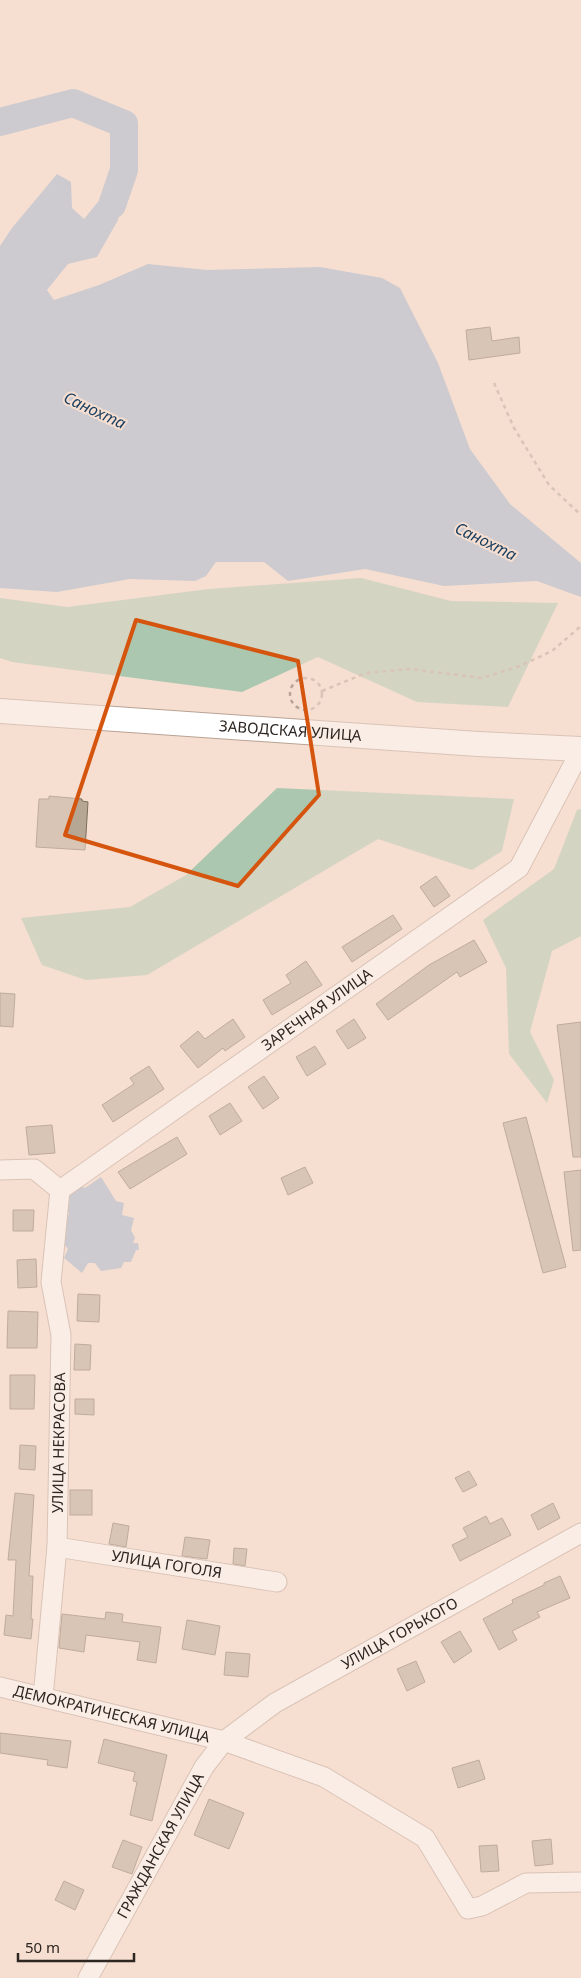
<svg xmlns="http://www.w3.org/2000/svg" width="581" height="1978" viewBox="0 0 581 1978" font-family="'Noto Sans',sans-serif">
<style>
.green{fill:#acc7b0}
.water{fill:#9bb4cc}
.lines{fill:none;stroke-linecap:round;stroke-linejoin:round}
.river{stroke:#9bb4cc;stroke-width:28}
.building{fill:#b5a793;stroke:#7b6e5c}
.minor-casing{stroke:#b8a395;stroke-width:21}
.major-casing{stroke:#b8a395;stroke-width:26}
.path{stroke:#b7a499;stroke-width:2.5;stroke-dasharray:4 4;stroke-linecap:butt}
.minor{stroke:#fff;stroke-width:19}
.major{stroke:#fff;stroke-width:24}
.marked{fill:none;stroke:#d5540e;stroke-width:4;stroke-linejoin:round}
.labels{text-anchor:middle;stroke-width:4;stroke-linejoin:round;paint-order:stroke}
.street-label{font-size:15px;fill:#2e2621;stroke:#f6dfd1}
.water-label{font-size:16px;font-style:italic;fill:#163c5e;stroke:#f6dfd1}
</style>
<rect width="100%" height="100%" fill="#f6dfd1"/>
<g class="green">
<path d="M361 578 451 601 558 603 508 707 417 702 318 657 242 692 12 662 0 658V598L67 607 209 589Z"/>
<path d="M277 788 514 799 502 851 472 870 378 839 147 975 86 980 42 965 21 918 130 907 186 875Z"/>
<path d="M581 809V936L552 951 530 1032 554 1080 547 1103 509 1054 506 968 483 920 554 869 577 810Z"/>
</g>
<g class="water">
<path d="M124 170 118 220 97 257 68 264 47 290 54 300 99 285 148 264 207 270 320 267 382 278 400 288 438 363 470 449 510 504 581 563V597L537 581 444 586 365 569 288 581 264 562H216L206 576 195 581 130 579 57 592 0 588V246L12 228 57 174 71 182 72 208 84 219Z"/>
<path d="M101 1177 116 1201 124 1203 122 1215 134 1218 131 1230 135 1238 133 1243H138L139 1250H136L131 1262H124L121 1268 101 1271 95 1263H88L82 1273 64 1258 68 1249 62 1242 64 1222 69 1214 64 1197 79 1185 85 1188Z"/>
</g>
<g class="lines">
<path class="river" d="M0 122 73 103 124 124V170L112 205"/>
</g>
<g class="building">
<path d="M490 327 492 341 519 337 520 353 469 360 466 330Z"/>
<path d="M49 796 82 799V801L88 802 85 850 36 847 39 799H49Z"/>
<path d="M436 876 450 896 434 907 420 887Z"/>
<path d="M393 915 402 929 352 962 342 947Z"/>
<path d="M474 940 487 962 460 977 457 972 388 1020 376 1004 429 965Z"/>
<path d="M306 961 322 985 272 1015 263 1000 291 983 286 975Z"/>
<path d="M0 993 15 994 13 1027 0 1026Z"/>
<path d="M233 1019 245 1037 225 1051 223 1048 198 1068 180 1046 198 1031 205 1039Z"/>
<path d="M354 1019 366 1038 348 1049 336 1031Z"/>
<path d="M581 1022V1157H573L557 1025Z"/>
<path d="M315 1046 326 1064 307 1076 296 1057Z"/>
<path d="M149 1066 164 1089 113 1122 102 1105 134 1084 130 1078Z"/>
<path d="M264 1076 279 1098 263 1109 248 1087Z"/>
<path d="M230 1103 242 1121 220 1135 209 1116Z"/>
<path d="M526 1117 566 1267 543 1273 503 1123Z"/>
<path d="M52 1125 55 1153 29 1155 26 1127Z"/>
<path d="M177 1137 187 1154 130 1189 118 1172Z"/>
<path d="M305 1167 313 1183 288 1195 281 1178Z"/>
<path d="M581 1170V1250L573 1251 564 1172Z"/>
<path d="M13 1210H34L33 1231H13Z"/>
<path d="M36 1259 37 1287 18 1288 17 1260Z"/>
<path d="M78 1294 100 1295 99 1322 77 1321Z"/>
<path d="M8 1311 38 1312 37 1348H7Z"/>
<path d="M75 1344 91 1345 90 1370H74Z"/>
<path d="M10 1375H35L34 1409H10Z"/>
<path d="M75 1399H94V1415L75 1414Z"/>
<path d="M20 1445 36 1446 35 1470 19 1469Z"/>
<path d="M469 1471 477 1485 463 1492 455 1478Z"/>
<rect x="70" y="1490" width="22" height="25"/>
<path d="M15 1493 34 1495 29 1576H33L31 1619H33L31 1639 4 1635 6 1615 13 1616 16 1560H8Z"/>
<path d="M553 1503 560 1518 538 1530 531 1515Z"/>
<path d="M486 1516 490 1524 502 1518 511 1535 460 1561 452 1545 468 1537 463 1528Z"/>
<path d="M113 1523 129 1526 126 1547 109 1544Z"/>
<path d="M185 1537 210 1540 207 1559 182 1556Z"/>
<path d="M234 1548 247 1549 245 1566 233 1564Z"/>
<path d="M560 1576 570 1598 537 1612 540 1617 512 1631 517 1640 499 1650 483 1619 513 1603 512 1600 544 1585V1583Z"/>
<path d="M106 1612 123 1614 122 1622 161 1627 156 1663 137 1660 140 1642 86 1635 84 1652 59 1648 62 1614 105 1619Z"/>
<path d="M187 1620 220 1626 215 1655 182 1649Z"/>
<path d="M460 1631 472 1651 454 1663 441 1642Z"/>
<path d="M226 1652 250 1654 248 1677 224 1675Z"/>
<path d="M416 1661 425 1682 407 1691 397 1669Z"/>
<path d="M0 1733 71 1741 67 1768 47 1765 48 1760 0 1753Z"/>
<path d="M104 1739 167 1755 152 1821 130 1815 137 1782 133 1781 135 1772 98 1763Z"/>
<path d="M479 1760 485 1779 458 1788 452 1768Z"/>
<path d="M209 1799 244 1813 229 1849 194 1835Z"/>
<path d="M551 1839 553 1864 535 1866 532 1841Z"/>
<path d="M123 1840 142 1847 132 1874 112 1867Z"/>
<path d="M497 1845 499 1871 481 1872 479 1846Z"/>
<path d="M64 1881 84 1890 75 1910 55 1900Z"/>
</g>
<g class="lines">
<defs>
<g id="minor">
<path d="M0 1170 34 1169 60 1190"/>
<path id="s1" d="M60 1190 519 868 581 750"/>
<path id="s2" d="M57 1547 277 1582"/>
<path id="s3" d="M0 1687 224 1741 324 1777 425 1838 468 1909 482 1906 526 1883 581 1882"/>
<path id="s4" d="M43 1697 57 1547 61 1335 51 1282 60 1190"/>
<path id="s5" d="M88 1978 204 1767 224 1741 275 1703 581 1533"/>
</g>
<g id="major">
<path id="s6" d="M0 711 478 744 581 749"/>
</g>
</defs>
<use href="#minor" class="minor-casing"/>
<use href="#major" class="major-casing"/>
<g class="path">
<path d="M494 383 514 428 549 485 581 515"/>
<circle cx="306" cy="694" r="16"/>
<path d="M322 691 366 673 410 669 482 678 520 666 552 651 581 626"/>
</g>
<use href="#minor" class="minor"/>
<use href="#major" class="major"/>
</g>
<path d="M0 0H581V1978H0ZM136 620 298 661 319 795 238 886 65 835Z" fill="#f6dfd1" fill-opacity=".55" fill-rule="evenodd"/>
<path class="marked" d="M136 620 298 661 319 795 238 886 65 835Z"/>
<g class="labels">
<g class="street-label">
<text dy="5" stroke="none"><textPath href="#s6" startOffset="291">ЗАВОДСКАЯ УЛИЦА</textPath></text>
<text dy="5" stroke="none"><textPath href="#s1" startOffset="314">ЗАРЕЧНАЯ УЛИЦА</textPath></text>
<text dy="5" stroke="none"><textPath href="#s4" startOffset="255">УЛИЦА НЕКРАСОВА</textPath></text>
<text dy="5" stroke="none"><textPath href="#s2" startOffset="111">УЛИЦА ГОГОЛЯ</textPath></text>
<text dy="5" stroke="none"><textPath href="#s5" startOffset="480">УЛИЦА ГОРЬКОГО</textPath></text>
<text dy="5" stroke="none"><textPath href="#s3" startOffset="115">ДЕМОКРАТИЧЕСКАЯ УЛИЦА</textPath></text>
<text dy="5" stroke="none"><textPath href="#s5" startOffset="151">ГРАЖДАНСКАЯ УЛИЦА</textPath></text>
</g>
<g class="water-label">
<text transform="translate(95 410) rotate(25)" y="6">Санохта</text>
<text transform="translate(486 541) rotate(26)" y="6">Санохта</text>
</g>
</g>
<path d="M18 1953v8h116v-8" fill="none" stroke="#2e2621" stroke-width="2.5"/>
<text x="25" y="1953" font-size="15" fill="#2e2621" stroke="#f6dfd1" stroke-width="4" paint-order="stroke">50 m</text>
</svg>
